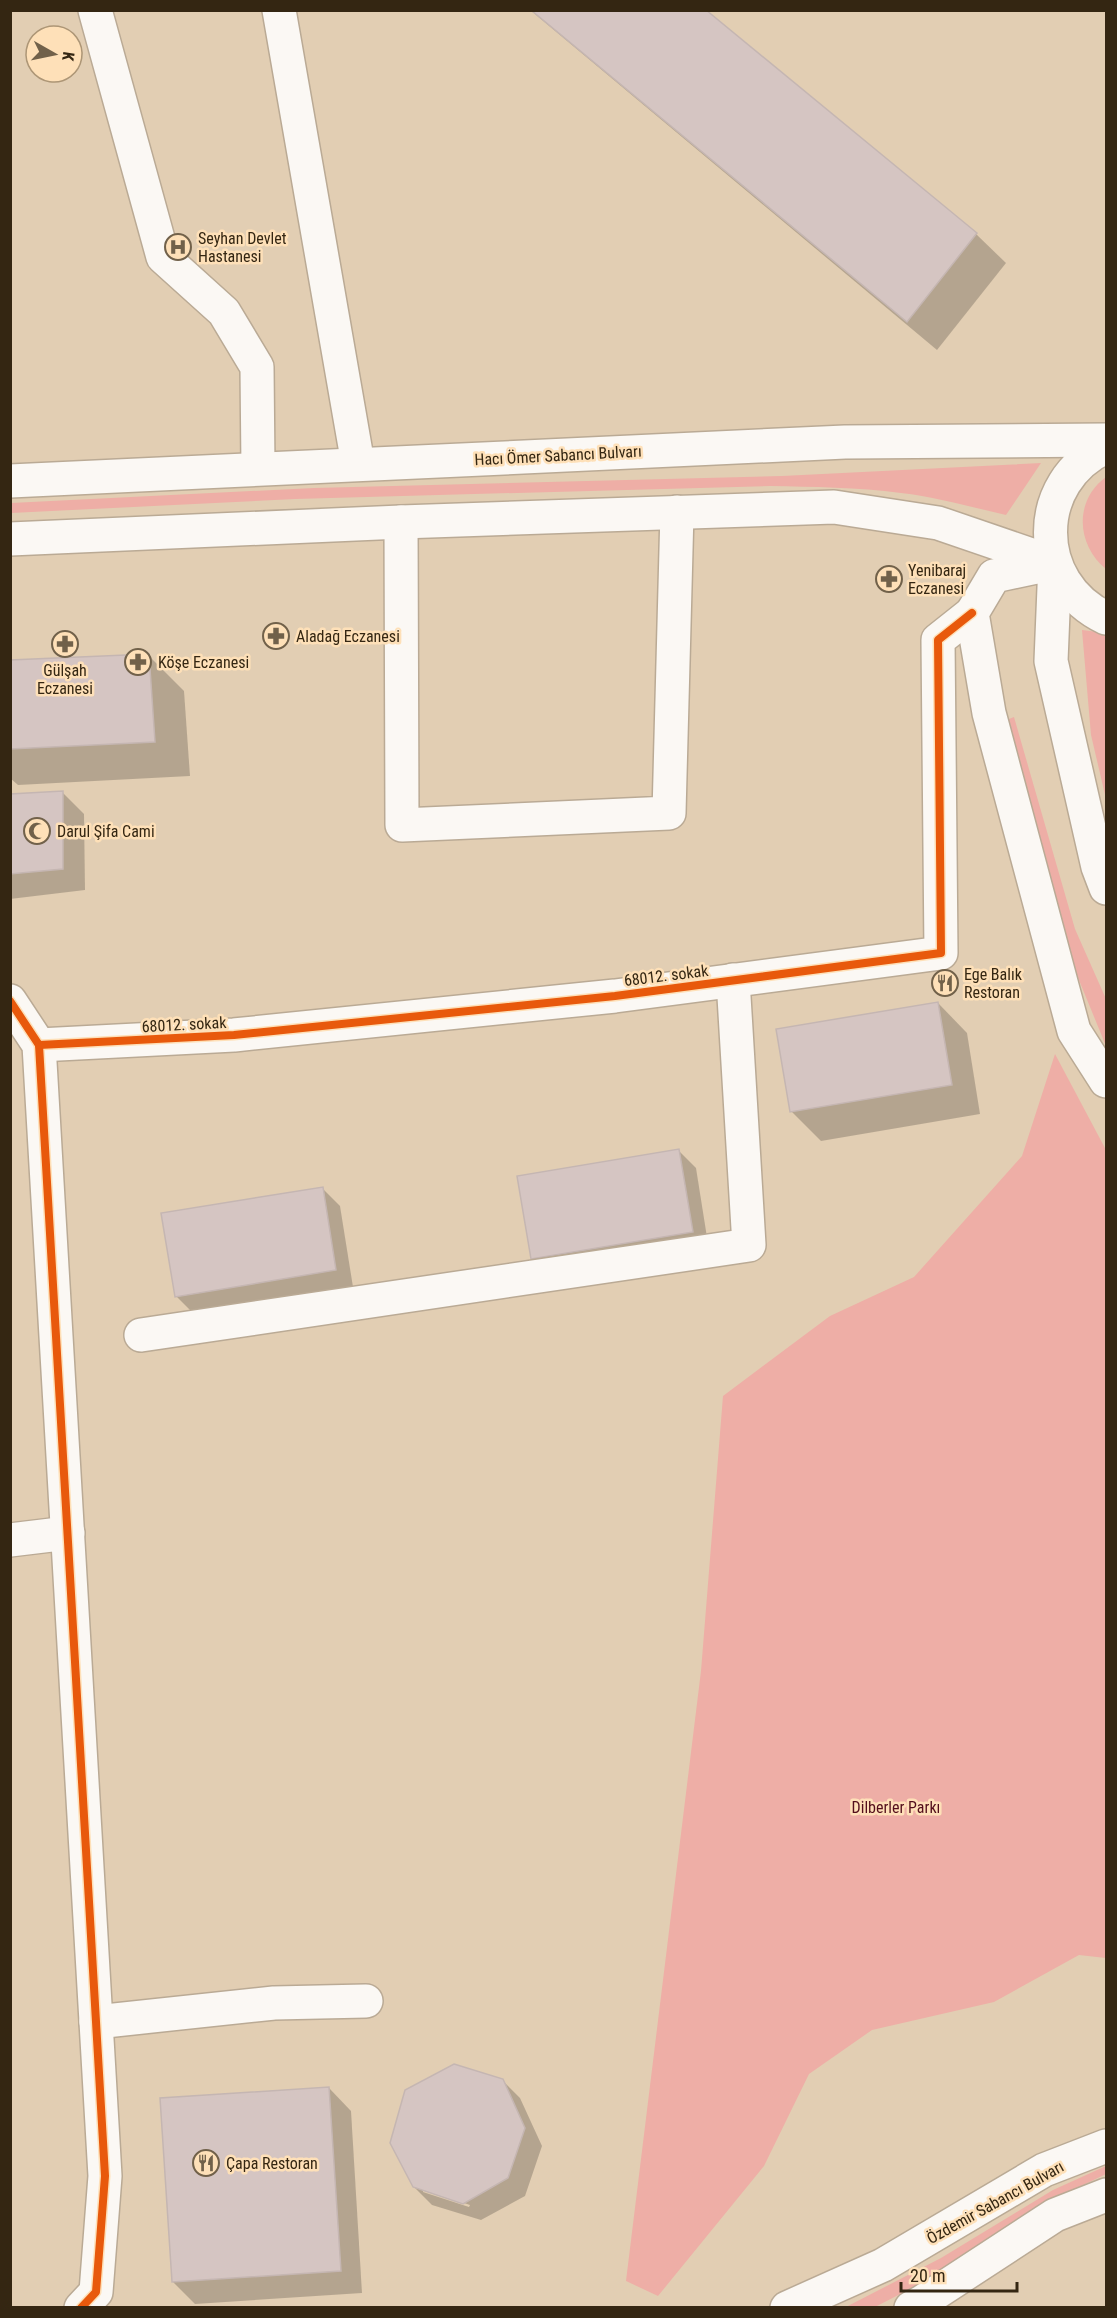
<svg xmlns="http://www.w3.org/2000/svg" width="1117" height="2318" viewBox="0 0 1117 2318" font-family="'Roboto Condensed',sans-serif">
<style>
.green{fill:#eeaea6}
.shadow{fill:#0003;fill-rule:evenodd}
.building{fill:#d5c5c2;stroke:#c5b6b2;stroke-width:1.5}
.lines{fill:none;stroke-linecap:round;stroke-linejoin:round}
.minor-casing{stroke:#baaa95;stroke-width:36}
.major-casing{stroke:#baaa95;stroke-width:36}
.highway-casing{stroke:#baaa95;stroke-width:36}
.minor{stroke:#fbf8f4;stroke-width:33}
.major{stroke:#fbf8f4;stroke-width:33}
.highway{stroke:#fbf8f4;stroke-width:33}
.cycleway-casing{stroke:#fee0b8;stroke-width:11}
.cycleway{stroke:#e8590c;stroke-width:8}
.labels{text-anchor:middle;stroke-width:5;stroke-linejoin:round;paint-order:stroke}
.poi-label{font-size:16px;fill:#342612;stroke:#fee0b8;text-anchor:start}
.street-label{font-size:16px;fill:#342612;stroke:#fee0b8}
.park-label{font-size:16px;fill:#540f1c;stroke:#fee0b8}
</style>
<rect width="100%" height="100%" fill="#e2ceb3"/>
<g class="green">
<path d="M1041 463 1006 515C971 507 936 497 901 493 857 487 813 487 770 486L295 499 11 513V503L314 488 782 476Z"/>
<path d="M1106 477V569C1076 545 1074 500 1106 477Z"/>
<path d="M1082 630 1106 633V799L1091 735Z"/>
<path d="M1014 717 1075 929 1106 999V1046L1063 941 1004 721Z"/>
<path d="M1055 1054 1106 1150V1958L1079 1955 994 2002 872 2030 809 2074 764 2166 658 2296 626 2281 701 1671 723 1396 830 1316 914 1277 1022 1156Z"/>
<path d="M1106 2166V2174L1056 2198 947 2270 875 2307 844 2308 941 2258 1053 2190Z"/>
</g>
<g class="shadow">
<path d="M530 10H703L976 234 1006 263 937 350Z"/>
<path d="M149 656 184 691 190 776 18 785 10 778V662Z"/>
<path d="M62 792 84 814 85 890 10 899V796Z"/>
<path d="M938 1003 967 1033 980 1114 821 1141 791 1111Z"/>
<path d="M679 1151 696 1168 709 1250 550 1276 532 1259Z"/>
<path d="M322 1188 340 1206 353 1287 194 1314 176 1296Z"/>
<path d="M502 2080 520 2098 542 2146 525 2196 481 2220 432 2205 414 2187ZM423 2189 470 2205 469 2207 423 2192Z"/>
<path d="M329 2088 351 2111 362 2293 195 2304 173 2282Z"/>
</g>
<g class="building">
<path d="M531 10H706L977 233 907 322Z"/>
<path d="M149 654 155 742 10 749V660Z"/>
<path d="M63 791V869L10 874V794Z"/>
<path d="M938 1002 952 1085 790 1112 776 1029Z"/>
<path d="M679 1149 693 1232 531 1259 517 1176Z"/>
<path d="M323 1187 336 1270 175 1297 161 1213Z"/>
<path d="M454 2064 503 2079 525 2128 508 2178 463 2204 413 2187 390 2143 405 2090Z"/>
<path d="M329 2087 341 2271 172 2282 160 2098Z"/>
</g>
<g class="lines">
<defs>
<g id="minor">
<path d="M95 10 163 257 224 312 257 367 258 468"/>
<path d="M279 10 358 464"/>
<path d="M401 522 402 825 669 813 677 512"/>
<path d="M10 1001 39 1045 105 2176 96 2292 81 2308"/>
<path d="M39 1045 234 1035 615 996 941 953 938 640 972 613"/>
<path d="M141 1335 749 1245 733 980"/>
<path d="M10 1540 68 1533"/>
<path d="M96 2022 274 2003 366 2001"/>
</g>
<g id="major">
<path d="M1106 447C1032 481 1032 583 1106 618"/>
<path d="M10 481 845 442 1106 440"/>
<path d="M10 539 401 522 834 507 938 523 1055 563"/>
<path d="M787 2308 883 2265 1044 2170 1106 2146"/>
<path d="M911 2308 922 2302 1055 2215 1106 2195"/>
</g>
<path id="highway" d="M1106 888 1098 867 1051 661 1055 563 994 576 972 613 989 713 1074 1031 1106 1081"/>
</defs>
<use href="#minor" class="minor-casing"/>
<use href="#major" class="major-casing"/>
<use href="#highway" class="highway-casing"/>
<use href="#minor" class="minor"/>
<use href="#major" class="major"/>
<use href="#highway" class="highway"/>
<defs>
<g id="cycleway">
<path d="M10 1001 39 1045 105 2176 96 2292 81 2308"/>
<path d="M39 1045 234 1035 615 996 941 953 938 640 972 613"/>
</g>
</defs>
<use href="#cycleway" class="cycleway-casing"/>
<use href="#cycleway" class="cycleway"/>
</g>
<defs>
<symbol id="hospital-ring" viewBox="-11 -11 22 22"><circle r="9.5" fill="#fee0b8" stroke="#71614a" stroke-width="1.5"/><path d="M-5-5h3v3.5h4V-5h3V5h-3V1.5h-4V5h-3Z" fill="#71614a"/></symbol>
<symbol id="pharmacy-ring" viewBox="-11 -11 22 22"><circle r="9.5" fill="#fee0b8" stroke="#71614a" stroke-width="1.5"/><path d="M-2-6h4v4h4v4h-4v4h-4v-4h-4v-4h4Z" fill="#71614a"/></symbol>
<symbol id="mosque-ring" viewBox="-11 -11 22 22"><circle r="9.5" fill="#fee0b8" stroke="#71614a" stroke-width="1.5"/><path d="M3.5-4.9A6 6 0 1 0 3.5 4.9A5 5 0 1 1 3.5-4.9Z" fill="#71614a"/></symbol>
<symbol id="restaurant-ring" viewBox="-11 -11 22 22"><circle r="9.5" fill="#fee0b8" stroke="#71614a" stroke-width="1.5"/><path d="M-5-6h1v4h1v-4h1v4h1v-4h1v5L-1.5 .5V6h-2V.5L-5-1ZM5-6V6H3V1.5H1.5Q1.5-4 5-6Z" fill="#71614a"/></symbol>
</defs>
<g fill-rule="evenodd">
<use href="#hospital-ring" x="163" y="232" width="30" height="30"/>
<use href="#pharmacy-ring" x="874" y="564" width="30" height="30"/>
<use href="#pharmacy-ring" x="261" y="621" width="30" height="30"/>
<use href="#pharmacy-ring" x="50" y="629" width="30" height="30"/>
<use href="#pharmacy-ring" x="123" y="647" width="30" height="30"/>
<use href="#mosque-ring" x="22" y="816" width="30" height="30"/>
<use href="#restaurant-ring" x="930" y="968" width="30" height="30"/>
<use href="#restaurant-ring" x="191" y="2148" width="30" height="30"/>
</g>
<g class="labels">
<g class="poi-label">
<text x="198" y="244">Seyhan Devlet<tspan x="198" dy="18">Hastanesi</tspan></text>
<text x="908" y="576">Yenibaraj<tspan x="908" dy="18">Eczanesi</tspan></text>
<text x="296" y="642">Aladağ Eczanesi</text>
<text x="158" y="668">Köşe Eczanesi</text>
<text x="65" y="676" text-anchor="middle">Gülşah<tspan x="65" dy="18">Eczanesi</tspan></text>
<text x="57" y="837">Darul Şifa Cami</text>
<text x="964" y="980">Ege Balık<tspan x="964" dy="18">Restoran</tspan></text>
<text x="226" y="2169">Çapa Restoran</text>
</g>
<g class="street-label">
<text transform="translate(558 455) rotate(-3)" y="6">Hacı Ömer Sabancı Bulvarı</text>
<text transform="translate(666 975) rotate(-7)" y="6">68012. sokak</text>
<text transform="translate(184 1024) rotate(-3)" y="6">68012. sokak</text>
<text transform="translate(995 2202) rotate(-29)" y="6">Özdemir Sabancı Bulvarı</text>
</g>
<g class="park-label">
<text x="896" y="1813">Dilberler Parkı</text>
</g>
</g>
<rect width="1117" height="2318" fill="none" stroke="#342612" stroke-width="24"/>
<g transform="translate(54 54) rotate(99)"><circle r="28" fill="#fee0b8" stroke="#ad9676" stroke-width="1.5"/>
<path d="M0-4.5L10 22L0 15L-10 22Z" fill="#71614a"/>
<text y="-9" font-size="16" font-weight="bold" text-anchor="middle" fill="#342612">K</text>
</g>
<path d="M901 2282v9h116v-9" fill="none" stroke="#342612" stroke-width="3"/>
<text x="910" y="2282" font-size="18" fill="#342612" stroke="#fee0b8" stroke-width="4.5" paint-order="stroke">20 m</text>
</svg>
